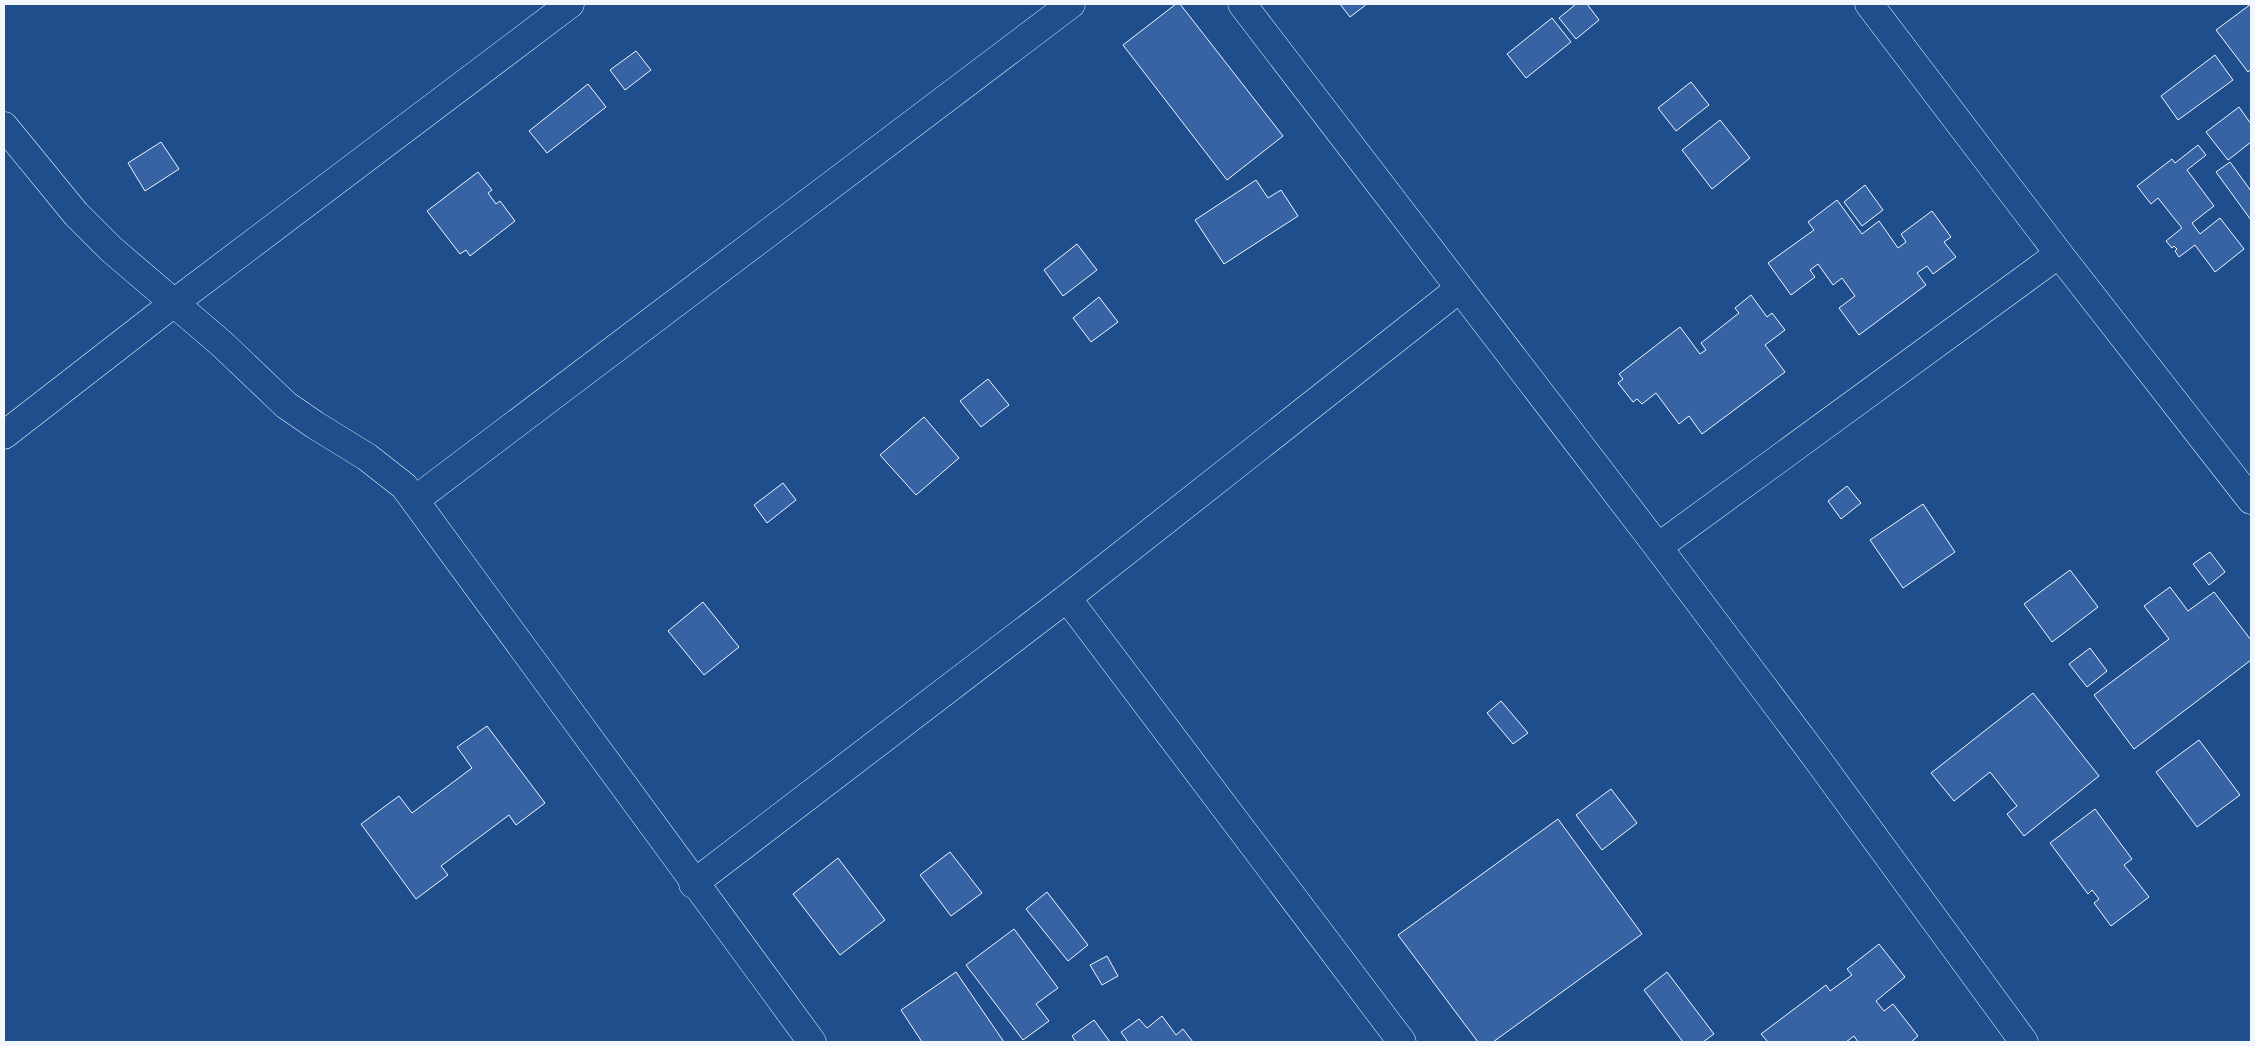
<svg xmlns="http://www.w3.org/2000/svg" width="2255" height="1046" viewBox="0 0 2255 1046" font-family="Rubik,sans-serif">
<style>
.building{fill:#3563a3;stroke:#f2f6ff}
.lines{fill:none;stroke-linecap:round;stroke-linejoin:round}
.minor-casing{stroke:#f2f6ff;stroke-width:29}
.minor{stroke:#1f4e8c;stroke-width:28}
</style>
<rect width="100%" height="100%" fill="#1f4e8c"/>
<g class="building">
<path d="M1176 4H1180L1283 136 1227 180 1123 45Z"/>
<path d="M1340 4H1367L1350 17Z"/>
<path d="M1576 4H1587L1599 20 1576 39 1559 18Z"/>
<path d="M2251 4V69L2248 72 2216 30Z"/>
<path d="M1552 18 1571 42 1526 78 1507 54Z"/>
<path d="M636 51 651 70 625 90 610 70Z"/>
<path d="M2215 55 2233 80 2178 120 2161 96Z"/>
<path d="M1691 82 1709 105 1676 131 1658 108Z"/>
<path d="M588 84 606 107 547 153 529 131Z"/>
<path d="M2239 107 2251 124V142L2228 160 2206 132Z"/>
<path d="M1720 120 1750 158 1712 189 1682 150Z"/>
<path d="M161 142 179 169 145 191 128 163Z"/>
<path d="M2198 145 2206 155 2187 170 2214 206 2192 223 2200 234 2220 218 2244 249 2215 272 2195 245 2179 257 2175 251 2177 249 2174 246 2172 248 2166 241 2182 228 2158 198 2151 204 2137 186 2172 159 2175 163Z"/>
<path d="M2230 162 2251 191V220L2216 172Z"/>
<path d="M478 172 492 190 488 193 496 204 500 201 515 221 470 256 466 250 460 254 427 211Z"/>
<path d="M1256 180 1268 198 1281 190 1298 216 1224 264 1195 220Z"/>
<path d="M1865 185 1883 210 1862 226 1844 202Z"/>
<path d="M1837 200 1862 234 1879 221 1898 248 1906 242 1901 234 1932 211 1951 237 1944 242 1956 257 1933 274 1927 266 1917 273 1926 285 1859 335 1839 308 1855 296 1842 278 1833 285 1818 264 1810 270 1815 277 1791 295 1768 263 1814 230 1808 222Z"/>
<path d="M1077 244 1097 270 1063 296 1044 270Z"/>
<path d="M1751 295 1767 317 1772 313 1785 330 1765 345 1785 372 1702 434 1689 416 1679 424 1656 393 1642 404 1637 399 1633 402 1618 383 1623 379 1619 374 1680 327 1700 354 1706 350 1701 343 1739 313 1735 308Z"/>
<path d="M1099 297 1118 322 1091 342 1073 318Z"/>
<path d="M988 379 1009 405 981 427 960 401Z"/>
<path d="M924 417 959 458 916 495 880 455Z"/>
<path d="M783 483 796 500 767 523 754 505Z"/>
<path d="M1847 486 1861 503 1841 519 1828 501Z"/>
<path d="M1923 504 1955 552 1903 588 1870 540Z"/>
<path d="M2210 552 2225 572 2209 585 2193 564Z"/>
<path d="M2070 570 2098 607 2052 642 2024 604Z"/>
<path d="M2170 587 2188 611 2214 592 2251 640V660L2134 749 2094 695 2169 639 2144 606Z"/>
<path d="M703 602 739 647 704 675 668 631Z"/>
<path d="M2090 648 2107 671 2087 687 2069 664Z"/>
<path d="M2033 693 2099 776 2024 836 2007 814 2017 806 1990 772 1954 801 1931 773Z"/>
<path d="M1501 701 1528 733 1513 744 1487 713Z"/>
<path d="M487 726 545 803 516 825 509 815 441 866 448 875 416 899 361 824 399 796 412 813 472 768 457 747Z"/>
<path d="M2199 740 2240 795 2197 827 2156 772Z"/>
<path d="M1611 789 1637 823 1602 850 1576 815Z"/>
<path d="M2095 809 2132 859 2124 865 2149 897 2111 926 2094 903 2099 899 2092 890 2088 894 2050 843Z"/>
<path d="M1558 819 1642 934 1493 1042H1478L1398 935Z"/>
<path d="M950 852 982 893 951 916 920 875Z"/>
<path d="M838 858 885 920 840 955 793 894Z"/>
<path d="M1047 892 1088 945 1068 961 1026 909Z"/>
<path d="M1014 929 1058 988 1036 1004 1049 1021 1023 1040 966 965Z"/>
<path d="M1879 944 1905 977 1876 1001 1884 1011 1893 1004 1918 1036 1911 1042H1858L1854 1036 1846 1042H1768L1761 1034 1826 985 1830 991 1852 975 1847 969Z"/>
<path d="M1107 956 1118 976 1102 985 1090 965Z"/>
<path d="M956 972 1004 1042H922L901 1010Z"/>
<path d="M1667 972 1714 1034 1703 1042H1683L1644 990Z"/>
<path d="M1162 1016 1176 1035 1183 1029 1193 1042H1128L1121 1032 1139 1019 1147 1028Z"/>
<path d="M1094 1020 1110 1042H1076L1072 1036Z"/>
</g>
<g class="lines">
<defs>
<g id="minor">
<path d="M1242 4 1658 547 1815 756 2024 1042"/>
<path d="M1869 4 2059 254 2251 500"/>
<path d="M4 126 76 214 111 249 222 344 286 405 315 425 367 457 404 486 812 1042"/>
<path d="M4 435 174 303 570 4"/>
<path d="M415 500 1071 4"/>
<path d="M1658 547 2059 254"/>
<path d="M1067 598 1402 1042"/>
<path d="M693 884 1067 598 1459 289"/>
</g>
</defs>
<use href="#minor" class="minor-casing"/>
<use href="#minor" class="minor"/>
</g>
<rect width="2255" height="1046" fill="none" stroke="#f2f6ff" stroke-width="10"/>
</svg>
